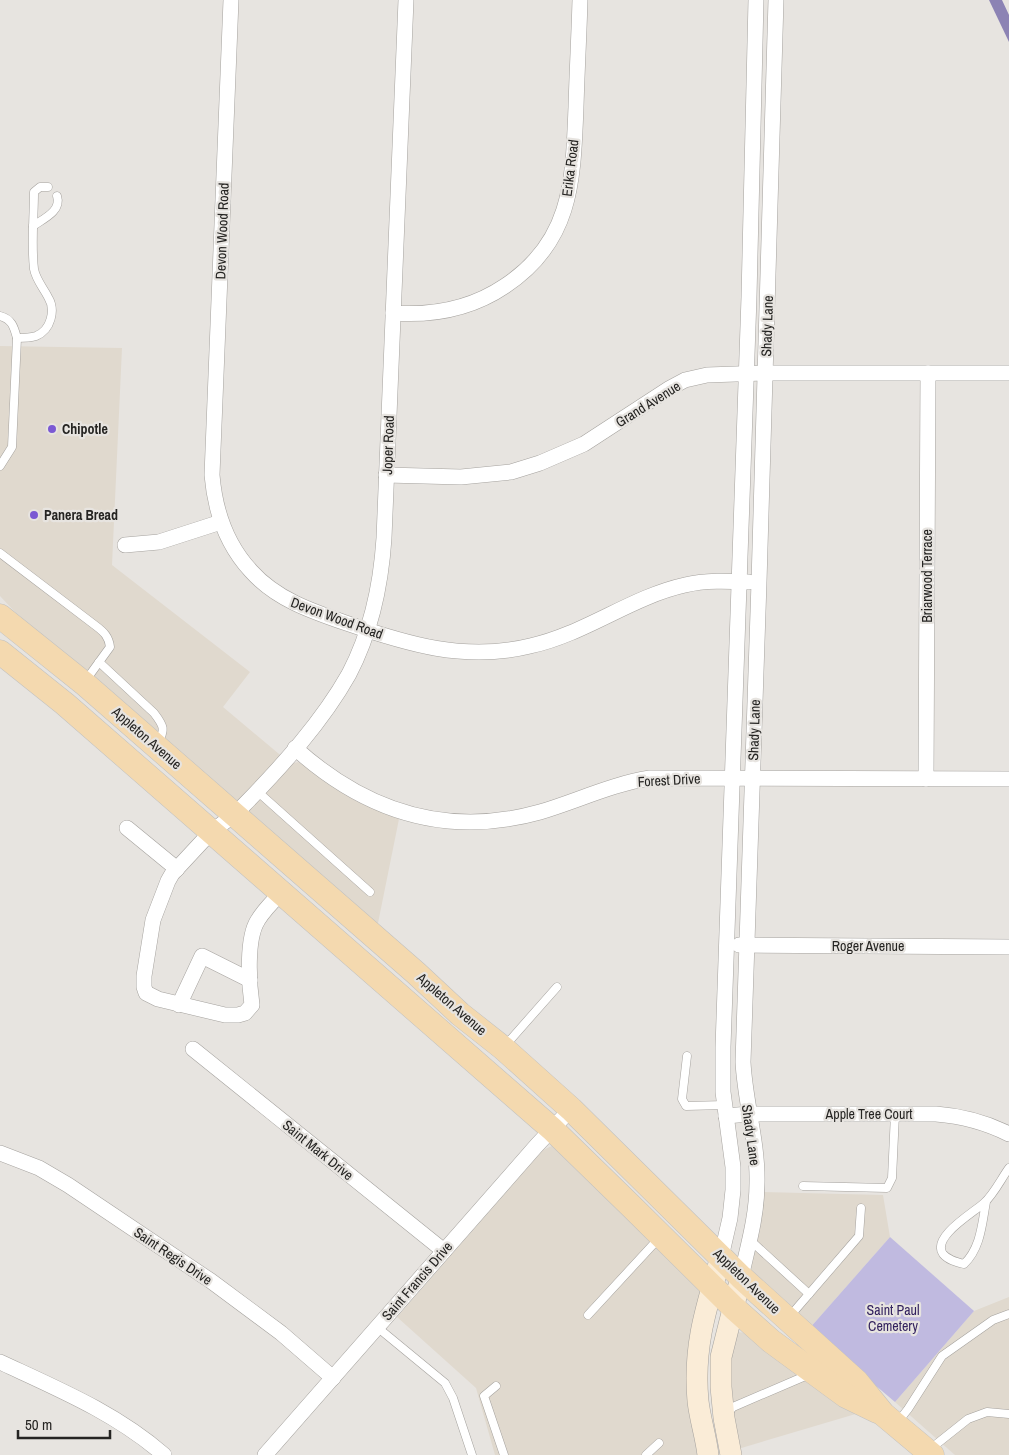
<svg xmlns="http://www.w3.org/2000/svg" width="1009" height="1455" viewBox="0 0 1009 1455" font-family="'Archivo Narrow',sans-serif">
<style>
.built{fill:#e0d9ce}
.green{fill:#c0bae0}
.water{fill:#8c83b4}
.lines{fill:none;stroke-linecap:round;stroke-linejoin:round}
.lane-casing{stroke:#a5a29e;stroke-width:9}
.street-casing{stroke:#a5a29e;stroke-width:16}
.secondary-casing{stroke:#a5a29e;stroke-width:22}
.primary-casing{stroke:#c2c2c1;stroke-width:25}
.lane{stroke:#fff;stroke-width:8}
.street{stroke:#fff;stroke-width:15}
.secondary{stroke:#faecd7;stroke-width:21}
.primary{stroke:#f4d9af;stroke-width:24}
.poi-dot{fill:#7b59d3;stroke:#e7e4e0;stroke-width:2}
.labels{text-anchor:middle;stroke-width:4.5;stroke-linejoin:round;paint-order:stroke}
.street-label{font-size:14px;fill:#252422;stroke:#e7e4e0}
.poi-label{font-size:14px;font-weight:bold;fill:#252422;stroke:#e7e4e0;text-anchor:start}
.park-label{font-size:14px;fill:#33225f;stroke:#e7e4e0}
</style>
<rect width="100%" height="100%" fill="#e7e4e0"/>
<g class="built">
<path d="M0 346 122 348 112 565 250 672 223 707 291 764 298 762 304 765 339 791 358 802 399 819 377 928 211 779 14 611 0 596Z"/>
<path d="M554 1145 700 1290 701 1455H495L476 1388 397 1317 543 1150Z"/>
<path d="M763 1192 883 1195 890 1237 809 1329 750 1270 752 1257 760 1231Z"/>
<path d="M1009 1297V1455H955L895 1402 974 1311Z"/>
<path d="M736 1332 748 1333 859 1413 738 1449 730 1405 732 1336Z"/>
</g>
<path class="green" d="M890 1237 974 1311 895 1402 809 1329Z"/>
<path class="water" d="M989 0H1002L1009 15V42Z"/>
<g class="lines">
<defs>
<g id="lane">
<path d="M33 226C43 219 62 211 57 196"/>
<path d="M0 316C12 319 14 327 17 338L12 447 0 466"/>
<path d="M17 338C23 338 30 338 36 336 51 330 56 310 48 297 43 287 36 280 34 269 31 244 34 217 34 192L40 187H48"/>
<path d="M0 553 96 626C104 632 109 637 110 647L86 680"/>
<path d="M99 662 154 713C164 726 166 730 157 744"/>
<path d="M257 791 370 892"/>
<path d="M504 1047 557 987"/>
<path d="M687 1056 682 1099 686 1106 725 1105"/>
<path d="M803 1186 887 1188 892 1178 895 1114"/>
<path d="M986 1202C982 1223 981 1248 964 1264 956 1262 948 1260 943 1254 931 1237 973 1213 984 1203 994 1194 1001 1179 1009 1168"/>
<path d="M750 1240 809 1294"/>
<path d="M588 1315 660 1237"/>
<path d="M790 1316 859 1236 861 1208"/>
<path d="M377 1327 445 1383 453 1398 472 1455"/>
<path d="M496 1386 484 1396 504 1455"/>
<path d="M728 1413 733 1407 810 1374"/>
<path d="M897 1423 908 1409 942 1356 993 1320 1009 1314"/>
<path d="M929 1450 968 1419 987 1412 1009 1414"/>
<path d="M646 1455 659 1443"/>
</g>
<g id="street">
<path d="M231 0 212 475C215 511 226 544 251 571 276 599 311 611 346 623 407 644 465 662 530 646 585 634 631 597 685 585 705 580 728 581 749 582"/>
<path d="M393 313C434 316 471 309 505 286 573 241 573 179 576 107 577 71 579 36 580 0"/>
<path d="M386 475 461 477 511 472 540 463 584 444 670 388 685 380 707 375 765 373H1009"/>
<path d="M125 545 159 542 221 522"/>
<path d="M295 748C366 812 447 838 540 812 577 801 612 784 650 778L1009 779"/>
<path d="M926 779 928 373"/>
<path d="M127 828 177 869"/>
<path d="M281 893C273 901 264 910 258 920 246 938 249 984 252 1005L245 1013 238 1015H225L158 999 146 993 144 987V976L153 920 168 881 172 874 211 832 234 815 244 805C282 766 322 722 349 674 371 632 381 585 384 538L406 0"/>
<path d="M739 945 1009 947"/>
<path d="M179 1005 202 956 250 980"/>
<path d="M193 1049 444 1251"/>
<path d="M726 1116 749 1114H936C962 1116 985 1122 1009 1134"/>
<path d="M0 1153 39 1168 68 1185 211 1281 281 1333 333 1378"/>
<path d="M721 1257 730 1218 733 1190V1167L723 1092V1047L749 297 756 0"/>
<path d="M741 1277C748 1246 757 1216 757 1183 758 1143 745 1102 743 1062L759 582 776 0"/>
<path d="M0 1362C58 1389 116 1413 164 1455"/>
<path d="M265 1455 537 1145 571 1109"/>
</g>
<g id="secondary">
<path d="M708 1455C706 1437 700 1419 698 1401 693 1347 706 1308 721 1257"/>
<path d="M731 1455 724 1418 721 1387V1357L741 1277"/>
</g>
<g id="primary">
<path d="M0 616 86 685 416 973 460 1014 503 1048 571 1109 741 1277 857 1382 883 1414 932 1455"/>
<path d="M0 652 65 704 552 1129 632 1207 734 1308 771 1341 846 1396 877 1411"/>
</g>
</defs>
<use href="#lane" class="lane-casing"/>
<use href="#street" class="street-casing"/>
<use href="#secondary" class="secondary-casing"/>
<use href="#primary" class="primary-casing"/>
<use href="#lane" class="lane"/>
<use href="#street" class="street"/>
<use href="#secondary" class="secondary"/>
<use href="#primary" class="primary"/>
</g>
<g class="poi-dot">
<circle cx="52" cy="429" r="5"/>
<circle cx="34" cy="515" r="5"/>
</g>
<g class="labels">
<g class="street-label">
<text transform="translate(570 168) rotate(-83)" y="5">Erika Road</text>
<text transform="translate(222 231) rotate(-88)" y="5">Devon Wood Road</text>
<text transform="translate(767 326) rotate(-88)" y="5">Shady Lane</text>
<text transform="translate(648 404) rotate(-32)" y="5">Grand Avenue</text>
<text transform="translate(388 445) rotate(-88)" y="5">Joper Road</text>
<text transform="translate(927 576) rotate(-90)" y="5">Briarwood Terrace</text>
<text transform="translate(337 618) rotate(20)" y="5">Devon Wood Road</text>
<text transform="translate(754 730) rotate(-88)" y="5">Shady Lane</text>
<text transform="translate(147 738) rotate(41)" y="5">Appleton Avenue</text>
<text transform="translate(669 780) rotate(-3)" y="5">Forest Drive</text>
<text x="868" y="951">Roger Avenue</text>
<text transform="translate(452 1004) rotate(41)" y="5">Appleton Avenue</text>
<text x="869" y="1119">Apple Tree Court</text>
<text transform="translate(751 1135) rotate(82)" y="5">Shady Lane</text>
<text transform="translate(318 1150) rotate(39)" y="5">Saint Mark Drive</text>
<text transform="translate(173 1256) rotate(34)" y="5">Saint Regis Drive</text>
<text transform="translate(417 1281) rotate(-49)" y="5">Saint Francis Drive</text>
<text transform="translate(747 1281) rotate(44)" y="5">Appleton Avenue</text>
</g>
<g class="poi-label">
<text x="62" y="434">Chipotle</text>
<text x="44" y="520">Panera Bread</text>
</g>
<g class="park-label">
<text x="893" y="1315">Saint Paul<tspan x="893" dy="16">Cemetery</tspan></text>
</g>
</g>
<path d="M18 1430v8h92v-8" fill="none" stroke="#252422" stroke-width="2.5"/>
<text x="25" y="1430" font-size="15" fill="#252422" stroke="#e7e4e0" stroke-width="4" paint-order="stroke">50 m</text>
</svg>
